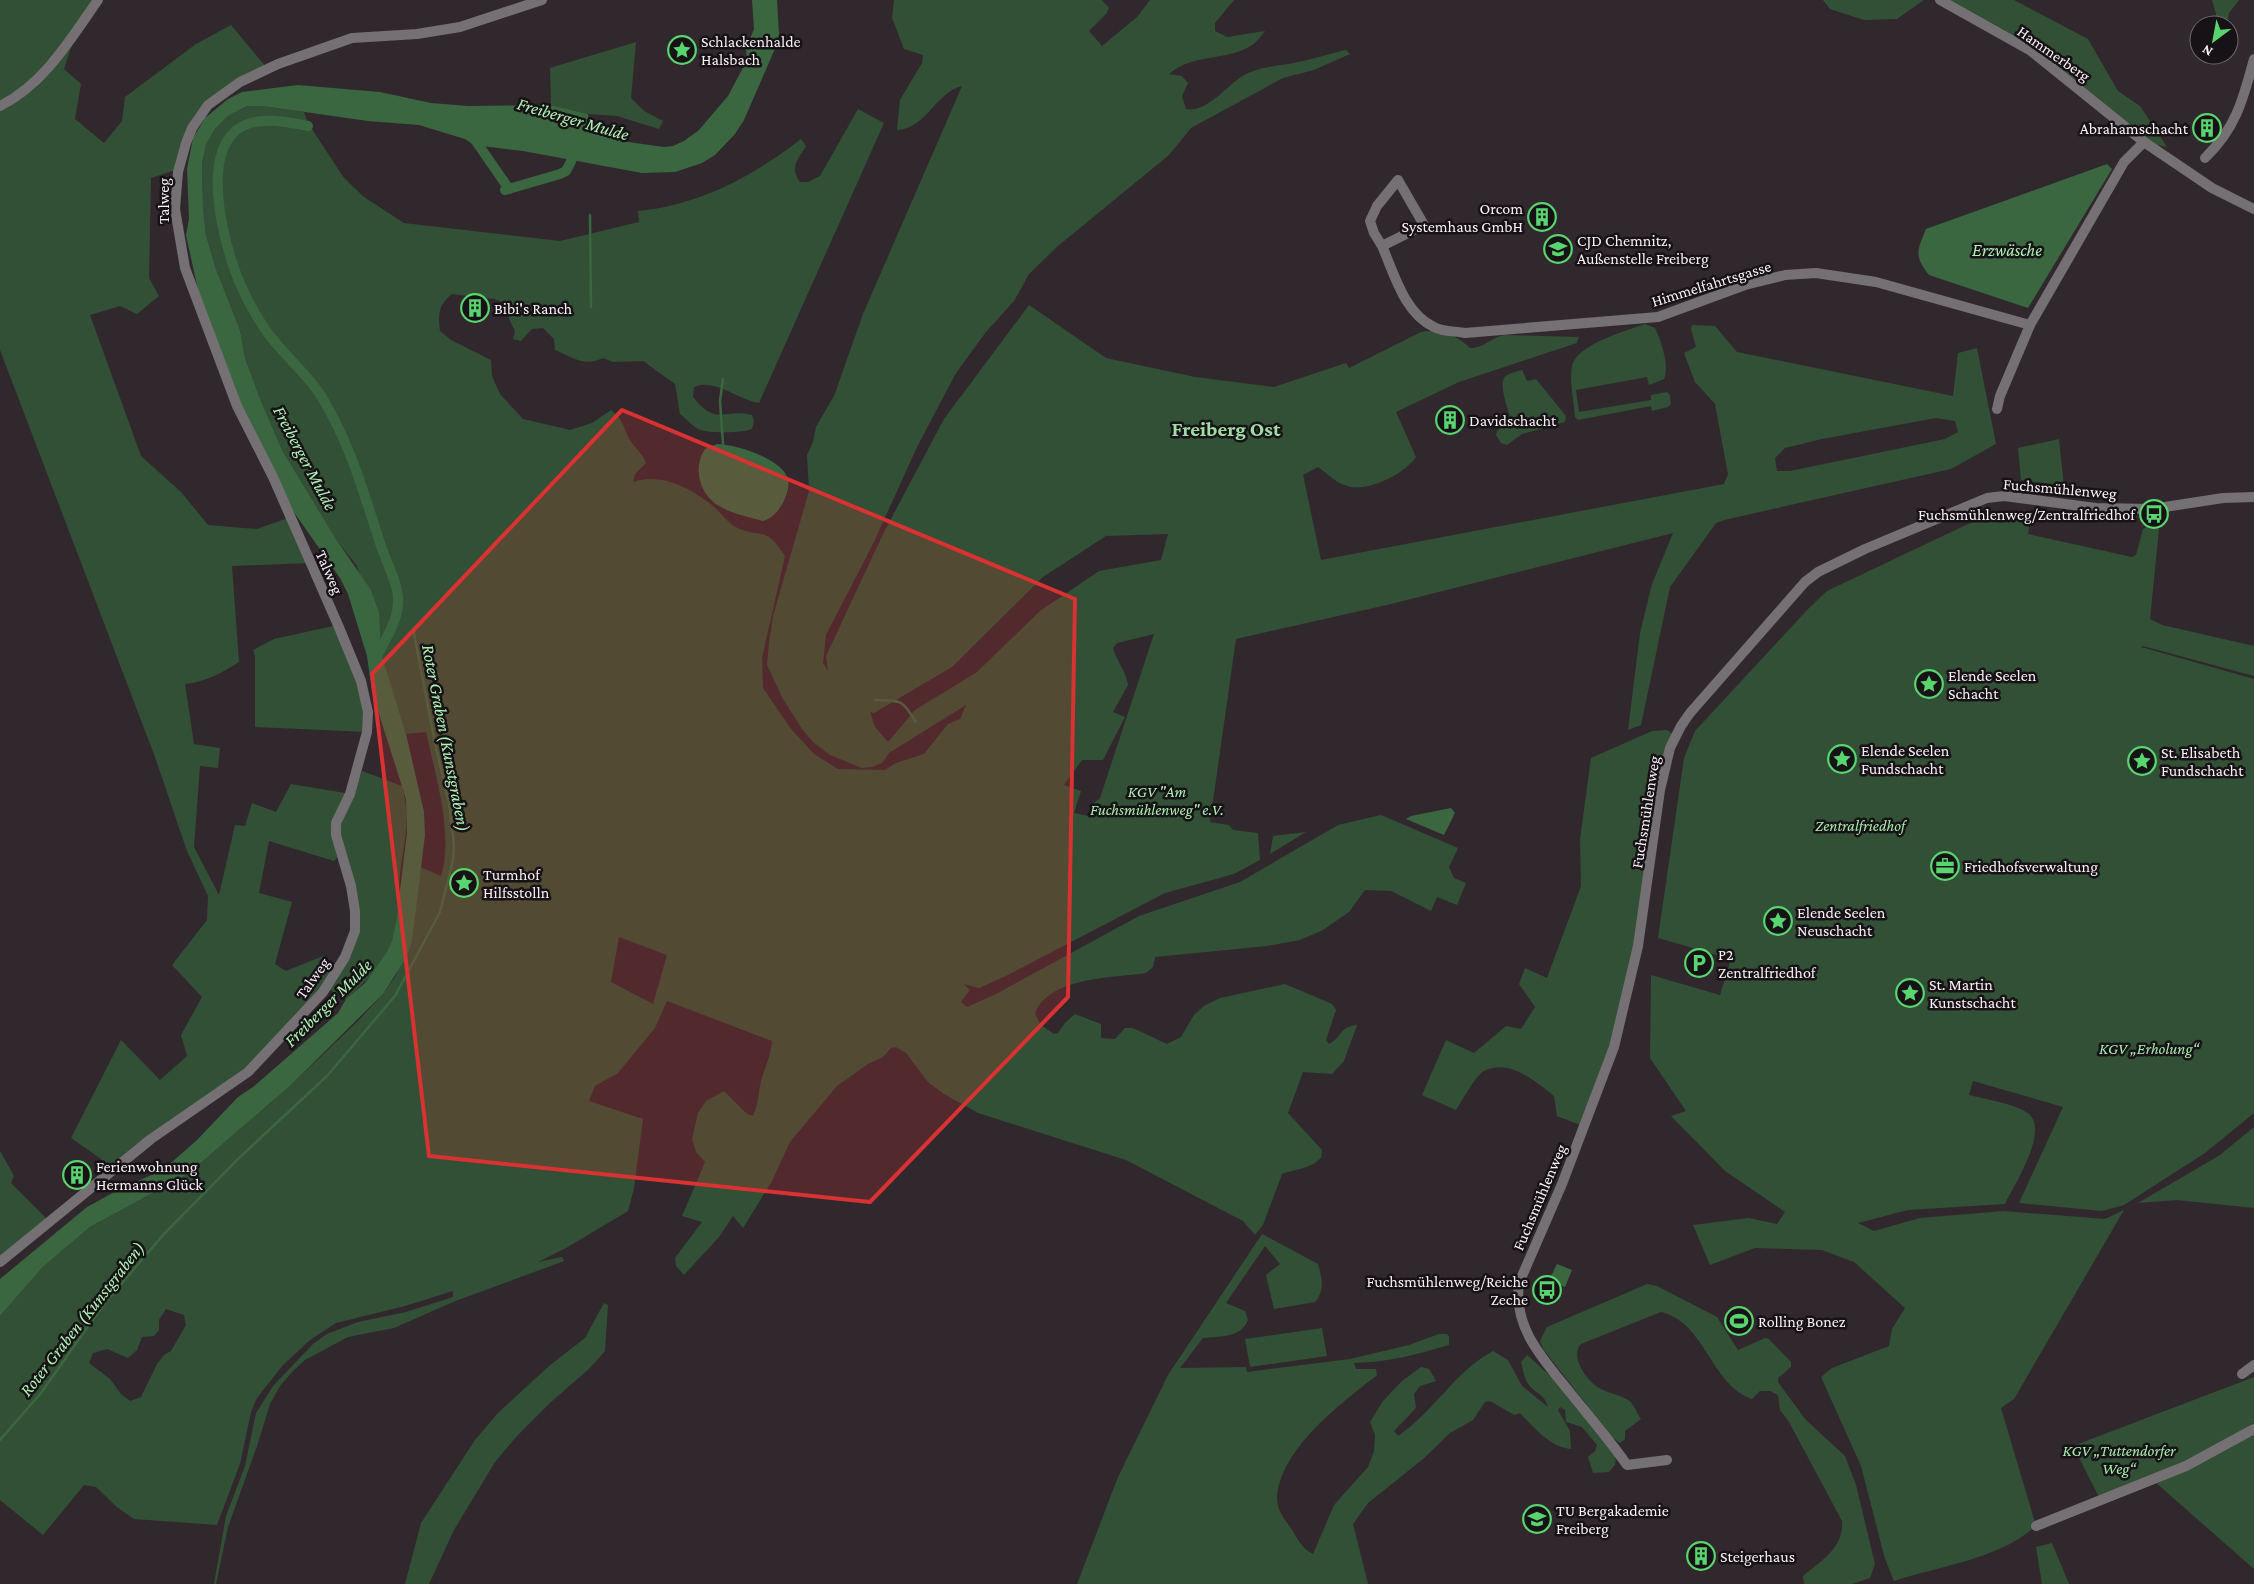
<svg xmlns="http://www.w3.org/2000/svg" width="2254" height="1584" viewBox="0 0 2254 1584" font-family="'Crimson Pro',serif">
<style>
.green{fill:#325035;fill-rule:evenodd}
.water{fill:#3a6640}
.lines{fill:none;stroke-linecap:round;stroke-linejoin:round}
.stream{stroke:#3a6640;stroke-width:2.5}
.canal{stroke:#3a6640;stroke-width:10}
.minor{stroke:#757073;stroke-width:10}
.marked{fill:#d83232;fill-opacity:0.2;stroke:#d83232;stroke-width:4;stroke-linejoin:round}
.labels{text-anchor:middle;stroke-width:5;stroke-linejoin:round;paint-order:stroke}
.poi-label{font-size:16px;fill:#f8f1f6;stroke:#161215;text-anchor:start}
.street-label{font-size:16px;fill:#f8f1f6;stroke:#161215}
.park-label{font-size:16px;font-style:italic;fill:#a8ecaf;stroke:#161215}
.water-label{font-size:18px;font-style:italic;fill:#adf2b4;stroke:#161215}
.district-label{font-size:21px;font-weight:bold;fill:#9fdda5;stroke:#161215}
</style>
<rect width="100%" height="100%" fill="#31282e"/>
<g class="green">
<path d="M0 0H94L76 31 64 69 81 84 75 119 104 143 122 121 125 97 196 44 231 25 266 67 208 105 178 172 172 171 151 178 149 278 159 296 137 314 120 306 90 315 141 456 181 492 208 525 257 529 291 517 310 563 232 566 239 662C222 673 205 682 185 684L194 744 220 748 218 768 200 766 194 847 219 895 235 825 245 826 252 803 276 812 291 784 345 793 332 829 337 858 334 861 269 841 259 893 292 902 275 964 286 971 323 956 335 967 324 985 245 1070 108 1168 101 1159 71 1138 121 1040 160 1080 187 1056 181 1035 202 997 172 965 207 920 208 896 187 851 155 757 0 350Z"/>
<path d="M894 0H1102L1109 8 1106 14 1089 31 1102 46 1137 17 1150 0H1234L1215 23V31L1227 37 1265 31C1261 36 1257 42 1252 45 1226 62 1192 53 1169 74L1182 76 1188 83 1182 96 1186 109C1206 113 1226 87 1241 77 1258 66 1274 67 1293 63 1311 60 1328 54 1346 50L1350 54 1314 70 1283 78 1191 128 1169 155 1058 246 1029 274 1014 301 986 332 956 373 917 447 874 542 826 635 823 663 828 671 826 656 883 534 944 419 1029 305 1106 358 1195 377 1274 387 1346 363 1349 368 1421 332C1439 328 1458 336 1470 348 1485 348 1491 337 1505 335L1579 337 1577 343 1459 382 1396 412 1416 457C1404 474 1372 490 1351 487 1338 485 1328 474 1318 467L1303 475 1321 560 1724 484 1728 474 1715 404 1695 382 1684 353 1696 347 1691 329 1692 325 1715 326 1737 352 1953 396 1958 353 1977 348 1996 444 1951 469 1724 520 1716 523 1670 587 1641 725 1628 730 1640 633 1652 584 1673 533 1391 604 1236 639 1210 822 1229 825 1233 830 1258 833 1260 860 1234 874 1165 893 1006 976 979 988 964 984 970 990 961 1002 967 1007 996 994 1139 916 1240 882 1338 825 1381 815 1458 848 1449 867 1454 878 1466 883 1457 905 1437 897 1431 911 1391 891 1365 890 1349 912 1323 930 1300 940 1267 946 1155 957 1153 967 1146 973C1112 978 1048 977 1035 1014L1041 1025 1054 1034 1058 1033 1065 1023 1075 1014 1101 1024V1038L1115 1039 1125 1028H1133L1167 1044 1181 1037 1194 1015 1204 1006 1220 998 1285 984 1332 1004 1336 1010 1326 1040 1329 1044C1342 1037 1339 1027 1357 1025L1344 1061 1332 1074 1303 1072 1288 1113 1322 1150 1321 1158C1308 1170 1298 1168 1282 1174L1263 1225 1255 1235 1243 1221 1126 1160 978 1113 944 1094 928 1082 906 1053 896 1047 891 1048 883 1057 868 1064 837 1086 790 1142 772 1181 743 1228 733 1216 719 1237 684 1275 676 1266 675 1258 702 1222 682 1216 705 1162 696 1152 692 1139 698 1113 706 1101 724 1091 747 1114 753 1116C759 1102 758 1094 761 1081 765 1067 771 1055 772 1041L667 1001 655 1028 618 1073 595 1086 589 1101 643 1119 634 1188 628 1211 566 1248 538 1262 562 1257 564 1261 453 1302 394 1328 348 1337 305 1360 292 1372 280 1386 270 1404 257 1446 228 1527 216 1584H214L226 1516 245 1466 256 1413 273 1386 313 1344 327 1334 358 1322 406 1312 453 1297V1291L405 1306 336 1323 310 1340 283 1365 257 1398 251 1412 240 1464 217 1525 134 1519 118 1508 96 1487 84 1485 43 1535 0 1500V1316L43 1267 90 1227 188 1174 290 1086 358 1021 383 994 396 975 412 942 420 867 441 876C454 836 435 773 426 732L406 734 380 653 357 566 338 542 282 450 259 396 245 358 240 330 216 269 206 235 203 207 202 164 206 145 215 129 228 116 247 106H262L304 112 308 123 344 178 364 197 404 223 560 241 639 222 638 211C700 205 753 176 801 139L806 146C798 159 789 168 800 182H808L820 176 858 109 884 123 759 403C738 400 715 378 694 387L693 397C717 427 723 408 752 415L754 421 752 429C741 433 709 434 698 429 691 425 686 418 680 414L675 384 643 361 613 362 603 358C584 367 574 358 555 350L554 339 543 328 532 329 521 341 513 339 515 331 509 319V304L494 299 452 294C438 305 438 315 440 331L451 340 491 360 492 376 500 394 523 419 570 430 592 423 611 410C625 421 622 426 630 440 635 448 642 453 646 463L635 474 633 482C660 473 686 486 708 502 718 509 725 520 734 526 760 541 763 522 785 556L762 658 763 688 791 729 814 754 838 769 885 770 896 763 924 754 948 724 960 719 966 705 889 753 882 763 872 767 862 768 830 755 814 743 802 729 783 699 767 665 769 643 773 616 809 491 807 455 813 442 816 427 834 396 863 314 962 86C936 92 926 129 897 130L900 100 922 63 923 55 904 49 892 18ZM1936 418 1955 421 1958 432 1945 439 1790 471H1777L1775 458 1785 448 1822 439ZM1168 534 1161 560 1099 571 1040 611 977 672 915 710 888 742 875 727 870 712 874 713 952 667 1043 577 1106 536ZM1154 634 1100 798 1094 803 1093 817 1074 813 1081 791 1064 785 1082 760H1103L1125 717 1113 712 1128 685C1126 671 1117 662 1113 648L1117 643ZM619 937 667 955 653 1004 611 982ZM166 1309 184 1315 186 1325 171 1351 164 1355 157 1364 141 1397 130 1401 121 1394 110 1379 89 1363 93 1353 107 1349 128 1358 137 1350 142 1337 154 1336 159 1330V1320Z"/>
<path d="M1823 0H1924L1897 19 1864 20 1830 9Z"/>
<path d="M1940 0H2014L2088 39 2118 91 2140 106 2167 147 2144 142 2031 51Z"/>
<path d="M2212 0H2239L2229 13 2227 25H2216V14Z"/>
<path d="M636 42 631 98 644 111 663 121 659 129 617 116 588 114 551 105 550 68Z"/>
<path d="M1645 324 1655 328C1661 340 1670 367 1664 379L1649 385 1647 377 1576 390 1579 412 1651 400V395L1667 392 1670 395 1671 404 1668 407 1652 411 1651 406 1578 420 1575 417C1574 401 1569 382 1572 366 1577 344 1626 331 1645 324Z"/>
<path d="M1522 370 1527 381 1536 379 1566 416 1565 422 1522 434 1507 445 1501 443 1496 435 1497 431 1511 421C1509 412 1499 386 1504 378 1507 373 1516 372 1522 370Z"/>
<path d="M2059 439 2064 486 2021 480 2018 448Z"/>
<path d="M2020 511 2031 513 2028 534 2132 557 2136 555 2143 529 2160 519 2150 619 2162 625 2254 646V676L2143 646 2141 647 2254 679V1113L2205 1153 2124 1205 2102 1211 2019 1203 2063 1107 1973 1081 1969 1095C1985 1099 2017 1104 2029 1114 2049 1132 2014 1185 2005 1204L1908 1210 1858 1223 1874 1231 1920 1218 2003 1211 2105 1219 2124 1210 2014 1399 2001 1408 2036 1526C1997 1560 1942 1565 1894 1581L1885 1559 1861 1466 1821 1377 1832 1368 1889 1346 1892 1329 1905 1308 1854 1262 1822 1250 1755 1248 1710 1265 1693 1225 1749 1218 1777 1224 1785 1212 1725 1171 1671 1116 1686 1111 1650 1058 1651 975 1720 995 1731 959 1658 938 1684 758 1695 731 1809 608 1827 591 1966 525 1998 513Z"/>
<path d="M338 625 361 681 367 732 255 727V657L253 650 274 639Z"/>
<path d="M1667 730 1676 736 1670 748 1634 966 1585 1127 1557 1116 1554 1096C1536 1081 1508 1058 1484 1071 1476 1075 1462 1101 1456 1110L1422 1095 1446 1040 1474 1053 1506 1026 1521 1029 1535 1007 1519 984 1525 968 1547 978 1581 886 1580 839 1591 758 1652 731Z"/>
<path d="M362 771 402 786C411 816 404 844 400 874 398 899 399 926 389 950 379 969 362 985 346 999L330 990 355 943 340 832C341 817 357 788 362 771Z"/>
<path d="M1306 832 1270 854 1273 836Z"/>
<path d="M2254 1127V1208L2177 1200 2138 1203 2220 1155Z"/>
<path d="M0 1151 14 1176 11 1183 49 1221 0 1262Z"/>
<path d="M1262 1234 1318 1264C1322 1279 1325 1290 1315 1302L1274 1309 1266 1275 1280 1264 1265 1246 1226 1303 1245 1311 1248 1320C1241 1338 1220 1336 1203 1338L1180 1368 1246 1367 1247 1372 1350 1359 1409 1345 1439 1334H1447L1449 1337V1345C1415 1355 1389 1362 1354 1363L1356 1369H1376L1377 1375C1342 1403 1280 1448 1277 1498 1277 1510 1284 1519 1291 1528 1297 1538 1302 1549 1313 1554L1334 1505 1368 1467 1374 1451 1375 1435 1370 1422 1383 1401 1402 1381 1421 1367 1429 1369 1436 1381 1420 1386 1414 1394 1416 1408 1394 1431 1398 1436C1434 1412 1454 1372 1493 1351L1508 1360 1522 1386 1548 1407C1544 1393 1537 1395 1529 1385 1524 1379 1523 1369 1521 1362L1527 1355 1557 1382 1616 1455 1615 1465 1609 1472 1593 1473 1588 1457 1595 1451 1597 1445 1582 1427 1566 1422 1565 1410 1560 1407 1558 1410 1570 1431 1571 1449C1551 1448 1533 1427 1520 1413L1514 1415 1490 1401 1485 1402 1473 1420 1450 1433 1423 1459 1368 1503 1353 1524 1368 1584H1077L1118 1477 1168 1375Z"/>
<path d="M1647 1284 1657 1286 1717 1317 1738 1350 1765 1338 1769 1339 1791 1362V1367L1778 1378V1382L1805 1419 1845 1456 1856 1485 1875 1564 1870 1578 1852 1584H1804L1803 1576C1821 1561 1844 1548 1842 1521L1789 1422 1780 1410 1778 1395 1770 1391H1760L1752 1399C1711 1385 1705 1322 1661 1312L1581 1344C1570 1356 1585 1378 1596 1386 1605 1393 1619 1394 1628 1400 1634 1403 1637 1414 1641 1419L1625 1431V1439L1620 1443 1613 1438 1543 1349 1540 1341 1547 1327Z"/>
<path d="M604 1303 608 1305 605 1351 590 1368 551 1402 516 1437 495 1462 454 1530 429 1584H405L421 1523 475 1440 497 1414 549 1366 585 1338Z"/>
<path d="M1322 1328 1327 1356 1250 1367 1245 1339Z"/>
<path d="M2254 1377V1423C2205 1453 2154 1479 2100 1499L2073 1446Z"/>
<path d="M2254 1433V1569L2155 1482Z"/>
<path d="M2052 1543 2069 1584H2042L2036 1547Z"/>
</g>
<g class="water">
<path d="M752 0H777L779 34 777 44 744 120 735 134 715 155 702 163 675 172 642 173 523 151 474 145 465 139 419 125 368 121 262 106H247L228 116 215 129 206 145 202 164 203 207 206 235 216 269 240 330 245 358 259 396 282 450 338 542 371 590 379 613 381 653 406 734 424 812 425 835 412 942 406 958 383 994 290 1086 188 1174 90 1227 43 1267 0 1316V1279L87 1207 120 1189 163 1170 197 1140 238 1097 253 1087 338 1013 346 999 365 983 387 952 392 941 396 923 407 833 406 799 372 692 367 656 348 594 340 578 291 508 244 414 198 290 186 235 189 219 187 169 193 138 205 118 228 99 242 92 298 85 380 92 431 103 468 106 551 105 588 114 589 123 621 141 664 147 673 146 684 141 699 130 728 96 747 60 746 49 754 29Z"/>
<path d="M2107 164 2112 169 2028 308 1929 275C1914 256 1917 251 1926 229Z"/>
<path d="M717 444C735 444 784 459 788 480 790 487 786 496 783 503 778 511 773 518 763 521 749 517 732 514 719 506 700 495 692 468 705 449Z"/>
<path d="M1451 808 1455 813 1444 835 1406 819 1411 816Z"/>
<path d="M1557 1264 1572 1270 1565 1287 1549 1280Z"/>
</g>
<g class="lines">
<g class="stream">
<path d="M590 215 591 307"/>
<path d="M723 379 720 401 723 444"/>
<path d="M875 700C901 701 901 698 916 722"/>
<path d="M0 1440 41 1393 104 1304 164 1234 238 1159 327 1076 395 996 440 912 453 860 454 845 449 803 436 748 414 634 415 627"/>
</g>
<g class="canal">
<path d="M308 126C287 122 260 116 241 127 197 153 226 255 243 290 248 302 256 315 263 326 280 353 307 372 323 399 351 446 364 494 381 546 386 561 396 580 398 596 400 620 385 638 376 659"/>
<path d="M471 134 509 189"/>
<path d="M505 190 560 174 566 171 577 150"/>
</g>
<g class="minor">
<path d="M1940 0 2031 51 2144 142 2212 188 2254 209"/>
<path d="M0 106C44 84 70 40 98 0"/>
<path d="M2205 158C2236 128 2243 100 2254 59"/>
<path d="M1382 246 1374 233 1370 221 1377 206 1398 180 1424 225 1382 246C1394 273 1404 313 1434 327 1442 332 1456 331 1465 333L1658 317 1745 285 1785 275 1816 273 1876 282 2030 325"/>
<path d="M1997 409 2000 396 2030 325 2124 162 2144 142"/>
<path d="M0 1262 151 1139 248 1072 323 992 345 957 355 931V911L351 886 336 835V823L350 794 367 732 368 712 361 681 338 625 273 477 237 406 185 268 175 209 178 172 186 143 192 128 208 105 240 82 278 64 352 38 417 34 460 27 542 0"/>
<path d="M2242 1374 2254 1365"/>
<path d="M1667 1460 1627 1465C1609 1439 1588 1415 1568 1390 1542 1358 1513 1327 1519 1283L1562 1184 1614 1047 1638 946 1660 790 1670 748 1681 726 1690 713 1805 582 1818 572 1865 549 1987 498 2004 496 2096 508 2152 509 2223 498 2254 497"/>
<path d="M2036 1526 2186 1466 2254 1429"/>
</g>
</g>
<path class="marked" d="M622 410 1075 599 1068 997 870 1202 429 1156 372 674Z"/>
<defs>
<symbol id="sight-ring" viewBox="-11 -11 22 22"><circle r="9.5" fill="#161215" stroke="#59d56f" stroke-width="1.5"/><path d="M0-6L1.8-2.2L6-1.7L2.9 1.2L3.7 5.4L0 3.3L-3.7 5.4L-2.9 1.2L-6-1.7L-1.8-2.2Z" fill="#59d56f"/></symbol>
<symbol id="building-ring" viewBox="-11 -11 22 22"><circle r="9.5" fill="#161215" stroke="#59d56f" stroke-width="1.5"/><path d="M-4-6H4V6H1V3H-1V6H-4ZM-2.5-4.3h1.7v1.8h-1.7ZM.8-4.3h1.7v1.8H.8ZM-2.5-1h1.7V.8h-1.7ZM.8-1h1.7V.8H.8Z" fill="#59d56f"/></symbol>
<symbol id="school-ring" viewBox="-11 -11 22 22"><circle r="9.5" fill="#161215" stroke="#59d56f" stroke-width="1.5"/><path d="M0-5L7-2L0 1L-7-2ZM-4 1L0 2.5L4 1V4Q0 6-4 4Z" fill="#59d56f"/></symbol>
<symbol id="bus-ring" viewBox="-11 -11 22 22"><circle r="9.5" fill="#161215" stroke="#59d56f" stroke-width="1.5"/><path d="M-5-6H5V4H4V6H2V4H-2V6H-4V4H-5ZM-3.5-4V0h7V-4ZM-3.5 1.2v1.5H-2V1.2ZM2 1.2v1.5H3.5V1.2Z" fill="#59d56f"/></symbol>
<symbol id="office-ring" viewBox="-11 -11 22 22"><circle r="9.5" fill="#161215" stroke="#59d56f" stroke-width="1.5"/><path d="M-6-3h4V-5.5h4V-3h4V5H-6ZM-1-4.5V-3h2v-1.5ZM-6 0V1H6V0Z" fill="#59d56f"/></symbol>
<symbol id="parking-ring" viewBox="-11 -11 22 22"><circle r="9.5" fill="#161215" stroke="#59d56f" stroke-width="1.5"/><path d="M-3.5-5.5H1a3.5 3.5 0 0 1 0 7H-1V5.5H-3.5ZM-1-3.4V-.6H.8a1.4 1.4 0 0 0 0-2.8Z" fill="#59d56f"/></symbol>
<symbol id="stadium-ring" viewBox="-11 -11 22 22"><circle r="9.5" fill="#161215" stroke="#59d56f" stroke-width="1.5"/><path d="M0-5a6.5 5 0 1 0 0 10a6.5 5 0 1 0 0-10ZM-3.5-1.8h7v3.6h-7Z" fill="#59d56f"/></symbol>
<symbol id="university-ring" viewBox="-11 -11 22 22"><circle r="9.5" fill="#161215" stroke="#59d56f" stroke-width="1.5"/><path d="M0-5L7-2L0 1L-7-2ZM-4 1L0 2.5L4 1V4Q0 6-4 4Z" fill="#59d56f"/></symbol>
</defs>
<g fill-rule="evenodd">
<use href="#sight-ring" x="666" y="34" width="32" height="32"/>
<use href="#building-ring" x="2191" y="112" width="32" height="32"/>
<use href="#building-ring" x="1526" y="201" width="32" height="32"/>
<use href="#school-ring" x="1542" y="233" width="32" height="32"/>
<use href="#building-ring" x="459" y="292" width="32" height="32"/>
<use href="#building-ring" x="1434" y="404" width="32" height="32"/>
<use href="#bus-ring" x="2138" y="498" width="32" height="32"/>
<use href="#sight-ring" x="1913" y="668" width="32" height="32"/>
<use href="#sight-ring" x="1826" y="743" width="32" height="32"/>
<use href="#sight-ring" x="2126" y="745" width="32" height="32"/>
<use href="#office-ring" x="1929" y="850" width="32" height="32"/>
<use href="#sight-ring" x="448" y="867" width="32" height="32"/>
<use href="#sight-ring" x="1762" y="905" width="32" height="32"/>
<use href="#parking-ring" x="1683" y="947" width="32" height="32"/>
<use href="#sight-ring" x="1894" y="977" width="32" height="32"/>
<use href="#building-ring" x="61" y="1159" width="32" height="32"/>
<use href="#bus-ring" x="1531" y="1274" width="32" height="32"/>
<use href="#stadium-ring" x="1723" y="1305" width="32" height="32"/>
<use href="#university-ring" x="1521" y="1503" width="32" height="32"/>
<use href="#building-ring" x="1685" y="1540" width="32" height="32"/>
</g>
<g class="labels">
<g class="poi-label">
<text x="701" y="47">Schlackenhalde<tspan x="701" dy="18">Halsbach</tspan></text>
<text x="2188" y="134" text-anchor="end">Abrahamschacht</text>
<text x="1523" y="214" text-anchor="end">Orcom<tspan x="1523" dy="18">Systemhaus GmbH</tspan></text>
<text x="1577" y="246">CJD Chemnitz,<tspan x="1577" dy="18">Außenstelle Freiberg</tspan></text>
<text x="494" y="314">Bibi's Ranch</text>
<text x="1469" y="426">Davidschacht</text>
<text x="2135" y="520" text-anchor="end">Fuchsmühlenweg/Zentralfriedhof</text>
<text x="1948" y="681">Elende Seelen<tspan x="1948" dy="18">Schacht</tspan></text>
<text x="1861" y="756">Elende Seelen<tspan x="1861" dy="18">Fundschacht</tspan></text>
<text x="2161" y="758">St. Elisabeth<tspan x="2161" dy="18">Fundschacht</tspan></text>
<text x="1964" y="872">Friedhofsverwaltung</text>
<text x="483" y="880">Turmhof<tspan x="483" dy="18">Hilfsstolln</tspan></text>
<text x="1797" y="918">Elende Seelen<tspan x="1797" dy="18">Neuschacht</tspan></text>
<text x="1718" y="960">P2<tspan x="1718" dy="18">Zentralfriedhof</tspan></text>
<text x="1929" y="990">St. Martin<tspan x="1929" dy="18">Kunstschacht</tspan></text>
<text x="96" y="1172">Ferienwohnung<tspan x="96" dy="18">Hermanns Glück</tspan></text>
<text x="1528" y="1287" text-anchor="end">Fuchsmühlenweg/Reiche<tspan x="1528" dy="18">Zeche</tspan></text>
<text x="1758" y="1327">Rolling Bonez</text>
<text x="1556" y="1516">TU Bergakademie<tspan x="1556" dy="18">Freiberg</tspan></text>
<text x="1720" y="1562">Steigerhaus</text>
</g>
<g class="street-label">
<text transform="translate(2054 53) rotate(35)" y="6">Hammerberg</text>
<text transform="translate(163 201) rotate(-90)" y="6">Talweg</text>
<text transform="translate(1711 283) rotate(-17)" y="6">Himmelfahrtsgasse</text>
<text transform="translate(2060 488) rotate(5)" y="6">Fuchsmühlenweg</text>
<text transform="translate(330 572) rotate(66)" y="6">Talweg</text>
<text transform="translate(1645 812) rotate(-81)" y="6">Fuchsmühlenweg</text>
<text transform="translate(312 978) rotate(-55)" y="6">Talweg</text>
<text transform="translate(1539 1197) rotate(-67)" y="6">Fuchsmühlenweg</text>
</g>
<g class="park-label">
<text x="1157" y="797">KGV "Am<tspan x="1157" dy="18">Fuchsmühlenweg" e.V.</tspan></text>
<text x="1860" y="831">Zentralfriedhof</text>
<text x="2149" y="1054">KGV „Erholung“</text>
<text x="2119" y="1456">KGV „Tuttendorfer<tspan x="2119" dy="18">Weg“</tspan></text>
</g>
<g class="water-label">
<text transform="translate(573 119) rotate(16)" y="6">Freiberger Mulde</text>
<text x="2007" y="256">Erzwäsche</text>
<text transform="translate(305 458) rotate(62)" y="6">Freiberger Mulde</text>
<text transform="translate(446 738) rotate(79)" y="6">Roter Graben (Kunstgraben)</text>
<text transform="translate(328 1003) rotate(-45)" y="6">Freiberger Mulde</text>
<text transform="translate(82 1319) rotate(-52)" y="6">Roter Graben (Kunstgraben)</text>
</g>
<g class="district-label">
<text x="1226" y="436">Freiberg Ost</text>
</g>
</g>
<g transform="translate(2214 40) rotate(212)"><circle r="24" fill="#161215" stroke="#706b6f"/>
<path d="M0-4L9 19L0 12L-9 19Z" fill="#59d56f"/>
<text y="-8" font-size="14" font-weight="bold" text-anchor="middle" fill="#f8f1f6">N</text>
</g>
</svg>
